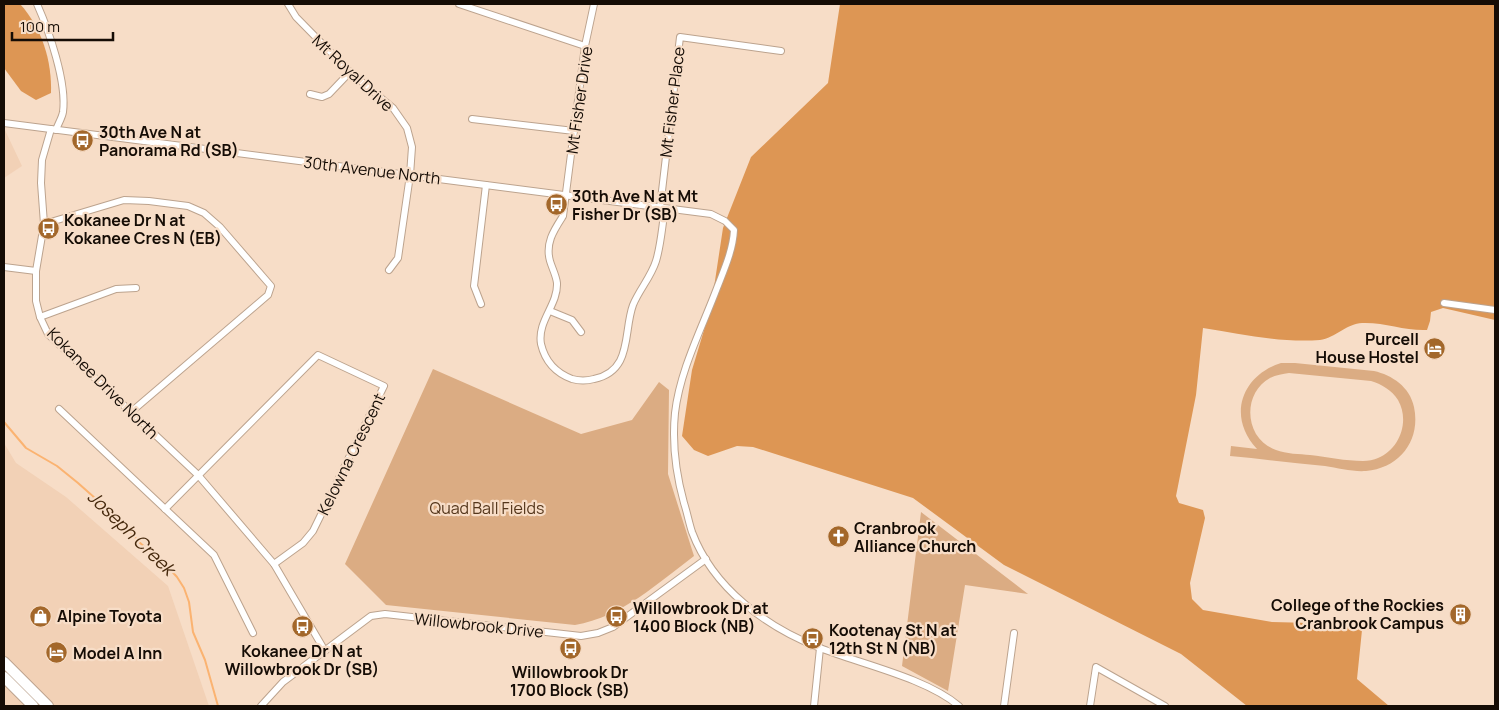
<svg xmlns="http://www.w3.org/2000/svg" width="1499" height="710" viewBox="0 0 1499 710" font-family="Manrope,sans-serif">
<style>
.built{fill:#f2d1b6}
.green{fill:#dbac83;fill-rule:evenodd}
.forest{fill:#dd9654}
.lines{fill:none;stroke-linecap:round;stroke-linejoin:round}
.stream{stroke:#fbb371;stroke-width:2}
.minor-casing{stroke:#bca38e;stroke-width:8}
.highway-casing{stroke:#bca38e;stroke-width:12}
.minor{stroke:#fff;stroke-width:6}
.highway{stroke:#fff;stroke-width:10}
.labels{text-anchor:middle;stroke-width:4.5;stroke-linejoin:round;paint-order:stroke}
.street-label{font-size:16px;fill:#150c05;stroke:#f7ddc7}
.poi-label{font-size:16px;font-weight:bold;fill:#150c05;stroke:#f7ddc7;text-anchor:start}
.park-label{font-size:16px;fill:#54361b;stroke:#f7ddc7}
.water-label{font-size:18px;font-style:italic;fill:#46290d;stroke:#f7ddc7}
</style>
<rect width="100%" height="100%" fill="#f7ddc7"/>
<g class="built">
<path d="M4 128 22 166 4 178Z"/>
<path d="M4 443 16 463 66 497 168 586 209 706H4Z"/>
</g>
<g class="green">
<path d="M1281 363H1295L1374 371C1392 375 1410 387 1414 407 1421 440 1400 468 1366 471 1353 472 1338 468 1325 466 1293 463 1262 459 1230 456L1231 446 1257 449C1227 417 1241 376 1281 363ZM1289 373 1371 381C1381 384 1392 390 1398 400 1410 421 1400 449 1378 458 1374 460 1368 461 1363 461 1346 461 1327 457 1310 455 1300 454 1286 454 1276 450 1268 447 1261 442 1256 434 1245 415 1250 389 1270 378 1276 375 1283 374 1289 373Z"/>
<path d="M433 369 581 434 632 420 659 382 669 390 668 474 694 556C658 583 622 617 575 625L386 605 345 564Z"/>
<path d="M921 512 1028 594 965 585 948 691 902 666Z"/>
</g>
<g class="forest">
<path d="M4 4H20C42 28 52 61 51 93L36 100 21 91 4 68Z"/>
<path d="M840 4H1495V320L1443 308 1431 312 1430 321 1427 330C1405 331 1384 322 1362 323 1348 323 1335 338 1320 340 1281 343 1241 334 1203 328L1196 395 1176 496 1179 503 1203 510 1205 518 1190 583 1192 599 1203 610 1272 622 1351 624 1362 630 1357 679 1389 706H1247L1181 654 1004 565 913 498 753 447 737 446 708 456 694 450 682 436 692 370 711 307 723 228 751 157 828 83Z"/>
</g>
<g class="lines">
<path class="stream" d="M4 422 26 448 57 466 78 483 105 507 117 515 139 542 168 567 177 577 184 588 189 602 193 632 205 660 218 706"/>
<defs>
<g id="minor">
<path d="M37 4C49 31 67 82 63 112 62 118 58 124 56 130"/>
<path d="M288 4 296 17 350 72 393 108 407 128 412 147 410 175 398 258 389 270"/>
<path d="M459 4 585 46"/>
<path d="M594 4 585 46 563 216C554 230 545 243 550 261 552 268 556 275 557 283 558 305 537 321 541 344 545 361 556 373 572 379 579 381 587 381 594 379 633 371 623 332 633 305 639 290 651 277 656 261 661 245 662 226 665 209"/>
<path d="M310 94 322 97 329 94 350 72"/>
<path d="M472 119 574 131"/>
<path d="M4 123 711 214 725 221 734 230C733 250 724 270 717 288 702 328 680 370 675 413 672 443 676 474 684 503 687 512 689 523 692 532 713 588 766 627 820 648 861 664 926 678 959 706"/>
<path d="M51 129 42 160 41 183 44 224 36 271V301L40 317 48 334 198 475 274 564 325 651"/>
<path d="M660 208 680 37 781 51"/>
<path d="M44 224 124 200 149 201 188 206 204 213 220 227 271 286 268 295 131 412"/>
<path d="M4 267 36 271"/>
<path d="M1444 303 1495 310"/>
<path d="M481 304 474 286 486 185"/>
<path d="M550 311 572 320 581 332"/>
<path d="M40 317 116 289 136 288"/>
<path d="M59 409 214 555 253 633"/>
<path d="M165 509 318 355 384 386 313 531 303 543 274 564"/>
<path d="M261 706 283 682 371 616 385 614 581 636 598 633 613 627 706 559"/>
<path d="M814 706 820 648"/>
<path d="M1004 706 1014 633"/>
<path d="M1090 706 1096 667 1165 706"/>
</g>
<g id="highway">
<path d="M4 662 48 706"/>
<path d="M4 677 33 706"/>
</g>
</defs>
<use href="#minor" class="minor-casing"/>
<use href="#highway" class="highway-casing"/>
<use href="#minor" class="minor"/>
<use href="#highway" class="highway"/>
</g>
<defs>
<symbol id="bus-disc" viewBox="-11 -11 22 22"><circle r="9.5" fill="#a3672a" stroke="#f7ddc7"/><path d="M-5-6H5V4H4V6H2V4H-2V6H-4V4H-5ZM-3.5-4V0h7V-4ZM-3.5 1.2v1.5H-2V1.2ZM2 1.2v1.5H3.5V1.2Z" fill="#fff"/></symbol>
<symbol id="hotel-disc" viewBox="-11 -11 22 22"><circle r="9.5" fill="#a3672a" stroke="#f7ddc7"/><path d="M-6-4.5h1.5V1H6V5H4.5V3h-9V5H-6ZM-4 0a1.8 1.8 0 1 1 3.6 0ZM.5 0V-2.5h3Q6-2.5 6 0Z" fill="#fff"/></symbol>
<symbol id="church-disc" viewBox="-11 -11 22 22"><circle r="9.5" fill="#a3672a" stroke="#f7ddc7"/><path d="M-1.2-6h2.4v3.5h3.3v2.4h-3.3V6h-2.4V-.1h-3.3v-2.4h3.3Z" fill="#fff"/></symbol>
<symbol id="building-disc" viewBox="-11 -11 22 22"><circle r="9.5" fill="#a3672a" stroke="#f7ddc7"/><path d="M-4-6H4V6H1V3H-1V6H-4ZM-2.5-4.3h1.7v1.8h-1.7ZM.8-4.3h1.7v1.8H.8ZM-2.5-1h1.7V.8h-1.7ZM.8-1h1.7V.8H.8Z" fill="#fff"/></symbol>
<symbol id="shop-disc" viewBox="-11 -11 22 22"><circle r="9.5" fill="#a3672a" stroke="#f7ddc7"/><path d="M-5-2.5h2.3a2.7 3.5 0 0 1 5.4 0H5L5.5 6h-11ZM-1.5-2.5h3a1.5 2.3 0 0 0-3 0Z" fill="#fff"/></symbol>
</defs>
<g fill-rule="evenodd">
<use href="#bus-disc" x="70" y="128" width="25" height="25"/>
<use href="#bus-disc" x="544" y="192" width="25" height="25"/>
<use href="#bus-disc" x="36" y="216" width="25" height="25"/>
<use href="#hotel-disc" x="1422" y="336" width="25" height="25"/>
<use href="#church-disc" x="826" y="524" width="25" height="25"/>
<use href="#building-disc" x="1448" y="602" width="25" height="25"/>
<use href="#shop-disc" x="28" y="604" width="25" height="25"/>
<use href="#bus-disc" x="604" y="604" width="25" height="25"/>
<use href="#bus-disc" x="290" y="614" width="25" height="25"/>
<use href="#bus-disc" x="800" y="626" width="25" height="25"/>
<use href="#bus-disc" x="558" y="636" width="25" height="25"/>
<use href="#hotel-disc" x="44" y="640" width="25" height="25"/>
</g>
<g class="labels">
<g class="street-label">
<text transform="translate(353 73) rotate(43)" y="6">Mt Royal Drive</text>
<text transform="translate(579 100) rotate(-82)" y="6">Mt Fisher Drive</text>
<text transform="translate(672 102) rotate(-83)" y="6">Mt Fisher Place</text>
<text transform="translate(372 170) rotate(7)" y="6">30th Avenue North</text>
<text transform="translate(103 383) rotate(45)" y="6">Kokanee Drive North</text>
<text transform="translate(351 454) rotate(-64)" y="6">Kelowna Crescent</text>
<text transform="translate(479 625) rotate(6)" y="6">Willowbrook Drive</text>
</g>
<g class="poi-label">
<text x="99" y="138">30th Ave N at<tspan x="99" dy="18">Panorama Rd (SB)</tspan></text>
<text x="572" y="202">30th Ave N at Mt<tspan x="572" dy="18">Fisher Dr (SB)</tspan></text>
<text x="64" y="226">Kokanee Dr N at<tspan x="64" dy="18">Kokanee Cres N (EB)</tspan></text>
<text x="1419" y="345" text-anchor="end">Purcell<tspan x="1419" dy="18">House Hostel</tspan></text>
<text x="854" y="534">Cranbrook<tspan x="854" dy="18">Alliance Church</tspan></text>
<text x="1444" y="611" text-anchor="end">College of the Rockies<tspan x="1444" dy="18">Cranbrook Campus</tspan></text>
<text x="633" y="614">Willowbrook Dr at<tspan x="633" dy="18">1400 Block (NB)</tspan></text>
<text x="57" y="622">Alpine Toyota</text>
<text x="829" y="636">Kootenay St N at<tspan x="829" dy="18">12th St N (NB)</tspan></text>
<text x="302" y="657" text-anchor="middle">Kokanee Dr N at<tspan x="302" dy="18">Willowbrook Dr (SB)</tspan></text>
<text x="73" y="659">Model A Inn</text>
<text x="570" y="678" text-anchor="middle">Willowbrook Dr<tspan x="570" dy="18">1700 Block (SB)</tspan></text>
</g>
<g class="park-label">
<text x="487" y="514">Quad Ball Fields</text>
</g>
<g class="water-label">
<text transform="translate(131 533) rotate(44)" y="6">Joseph Creek</text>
</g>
</g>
<rect width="1499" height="710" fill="none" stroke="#150c05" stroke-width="10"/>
<path d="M12 32v8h101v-8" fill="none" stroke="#150c05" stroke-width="2.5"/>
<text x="20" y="32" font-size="15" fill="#150c05" stroke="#f7ddc7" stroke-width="4" paint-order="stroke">100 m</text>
</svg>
